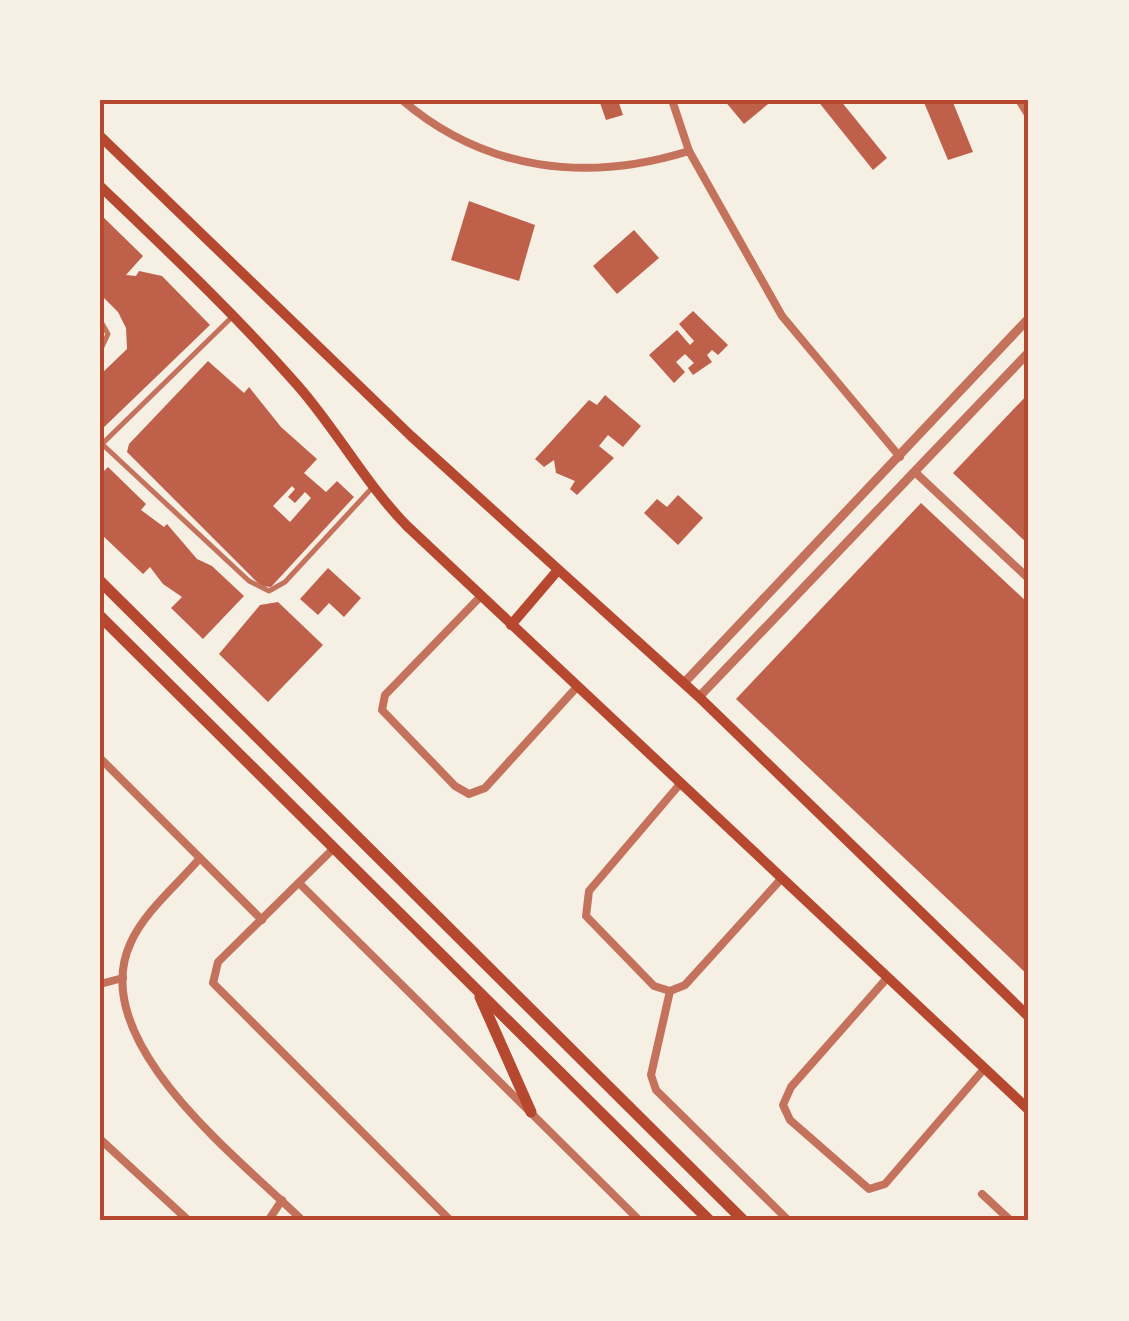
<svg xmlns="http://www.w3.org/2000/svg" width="1129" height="1321" viewBox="0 0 1129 1321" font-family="'Work Sans',sans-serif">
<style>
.building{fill:#bf614a;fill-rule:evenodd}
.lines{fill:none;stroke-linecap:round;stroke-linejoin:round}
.pedestrian{stroke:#c5725c;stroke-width:5}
.minor{stroke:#c5725c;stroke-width:8}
.tertiary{stroke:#c5725c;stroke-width:9}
.secondary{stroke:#b5482f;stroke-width:10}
.primary{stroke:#b5482f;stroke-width:11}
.neatline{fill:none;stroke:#b5482f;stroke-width:4}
</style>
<rect width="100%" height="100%" fill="#f6efe4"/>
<g class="building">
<path d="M599 100H618L623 115 606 120Z"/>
<path d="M724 100H773L744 124Z"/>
<path d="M817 100H840L887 158 873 170Z"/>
<path d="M923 100H952L973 152 948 160Z"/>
<path d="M469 201 535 225 519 281 451 260Z"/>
<path d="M100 214 143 256 126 275 136 276 139 271 162 276 210 325 100 431V375L127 349 126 328 118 312 100 294Z"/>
<path d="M634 230 659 258 617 294 593 266Z"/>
<path d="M693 311 728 345 718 355 712 350 707 355 712 362 693 375 688 368 694 363 685 354 676 362 685 372 674 383 649 355 677 330 690 345 694 341 679 324Z"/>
<path d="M208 361 244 393 249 387 281 427 317 459 304 473 326 492 337 481 354 497 271 587 261 586 127 452 129 444ZM292 486 295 489 288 497 295 503 305 492 311 498 290 522 273 506Z"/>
<path d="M1029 393V545L953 473Z"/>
<path d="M605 395 641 426 623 447 608 435 599 446 614 458 577 495 570 489 575 481 556 473 554 460 544 467 535 459 589 400 597 405Z"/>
<path d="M108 467 146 504 141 510 164 527 167 524 197 559 212 566 244 596 203 639 171 608 182 597 163 584 150 567 143 574 100 533V475Z"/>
<path d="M678 495 703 518 678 545 644 513 657 499 667 507Z"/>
<path d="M921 503 1029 604V976L736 699Z"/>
<path d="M328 568 361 598 344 617 329 603 318 615 300 599Z"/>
<path d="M278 602 323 645 268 702 219 654 260 605Z"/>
</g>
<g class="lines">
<g class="pedestrian">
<path d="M100 320 108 334 100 351"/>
<path d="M102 444 249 581 269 591 285 582 371 489"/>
<path d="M100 446 232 317"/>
</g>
<g class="minor">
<path d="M402 100C485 171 587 183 689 151"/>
<path d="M672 100 689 151 782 316 900 457"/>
<path d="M1019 100 1029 116"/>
<path d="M917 474 1029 579"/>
<path d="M481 596 385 695 382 710 455 786 469 794 485 788 576 688"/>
<path d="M100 758 262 920"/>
<path d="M680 784 589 891 586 916 654 986 670 991 685 985 782 878"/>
<path d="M334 848 218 962 213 983 451 1221"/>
<path d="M200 858C178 884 145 911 131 942 84 1041 240 1159 303 1221"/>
<path d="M299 883 640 1221"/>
<path d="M888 977 791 1087 783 1105 790 1120 869 1189 885 1184 984 1069"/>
<path d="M100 984 123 978"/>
<path d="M670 991 651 1075 656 1090 789 1221"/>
<path d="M100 1139 189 1221"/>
<path d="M982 1194 1011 1221"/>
<path d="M268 1221 282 1200"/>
</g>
<g class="tertiary">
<path d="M684 683 1029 318"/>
<path d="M699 697 1029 352"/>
</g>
<g class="secondary">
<path d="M100 136 411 436 699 697 1029 1017"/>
<path d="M100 186C168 251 237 316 299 387 338 432 365 483 407 526L1029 1110"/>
<path d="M511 625 558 570"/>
</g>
<g class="primary">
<path d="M100 581 744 1221"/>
<path d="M100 616 710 1221"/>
<path d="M480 997 531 1112"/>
</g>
</g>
<rect width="1129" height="1321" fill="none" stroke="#f6efe4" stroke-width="205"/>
<rect x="102" y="102" width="924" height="1116" class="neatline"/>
</svg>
